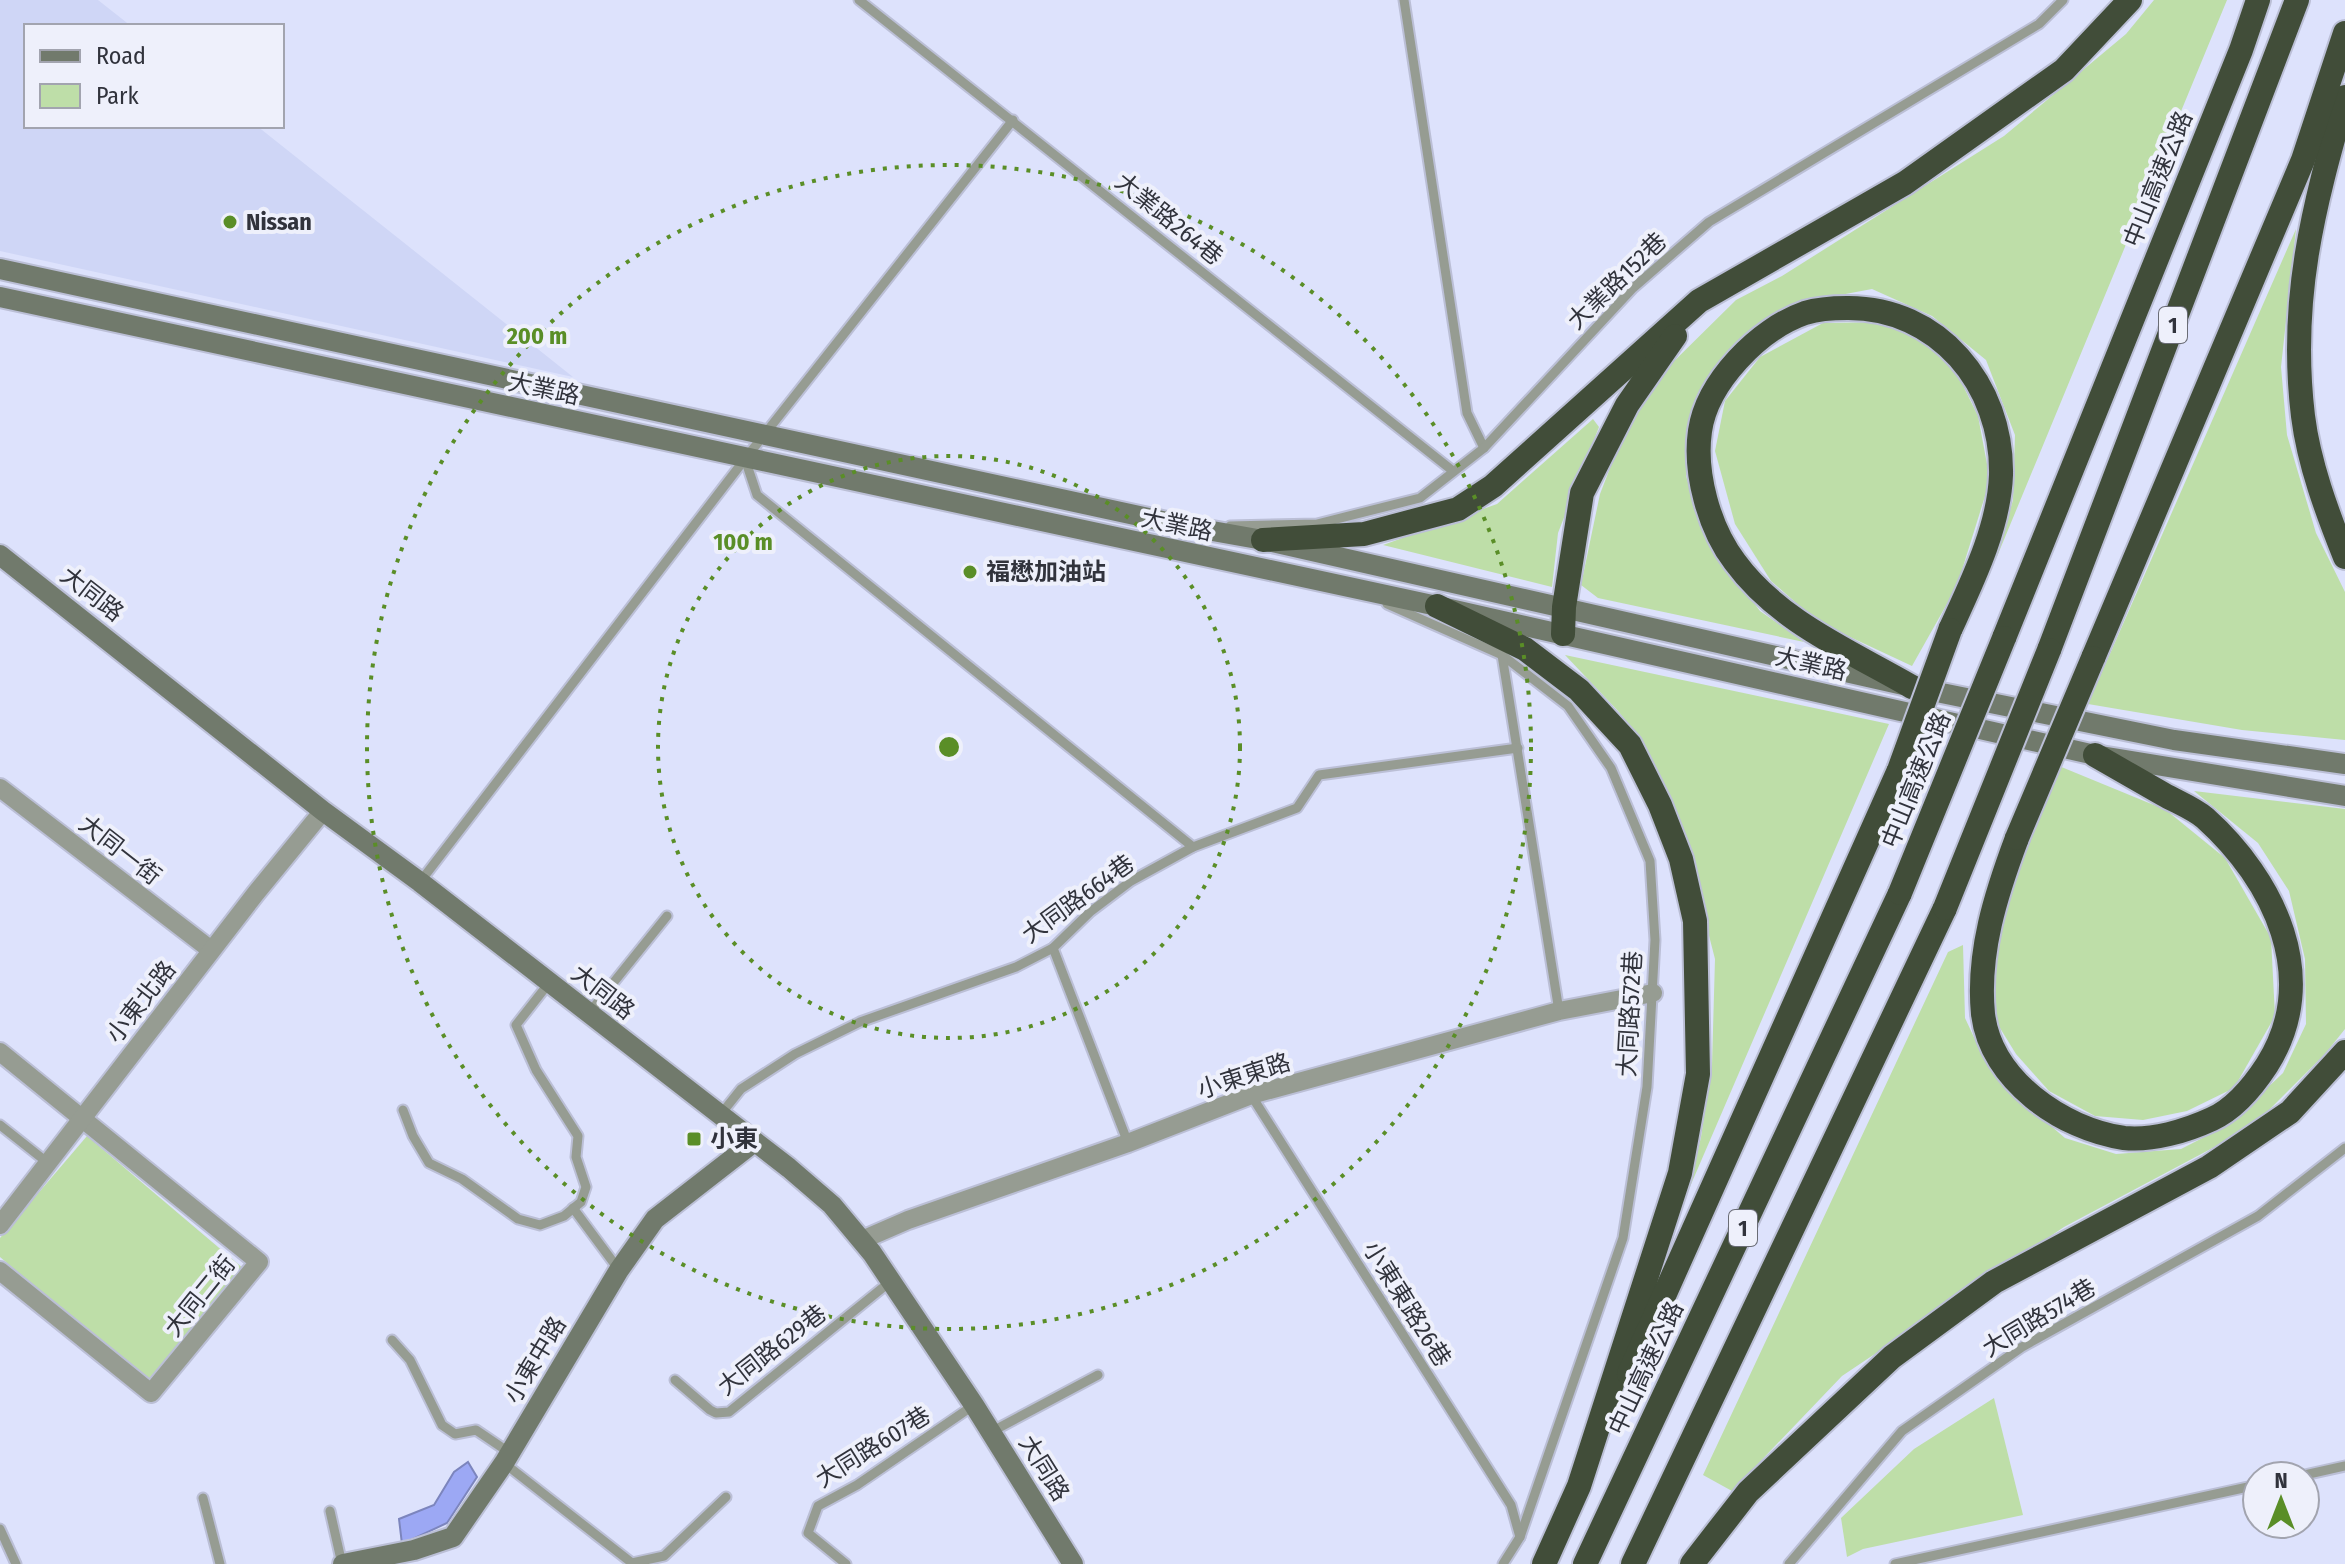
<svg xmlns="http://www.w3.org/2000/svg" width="2345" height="1564" viewBox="0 0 2345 1564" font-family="'Fira Sans Condensed','Noto Sans TC',sans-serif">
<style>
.built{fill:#cfd6f6}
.green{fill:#bedea8}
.water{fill:#9ca8f4;stroke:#7c85bd;stroke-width:2}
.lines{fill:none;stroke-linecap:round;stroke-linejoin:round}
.lane-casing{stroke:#bbbfd6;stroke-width:13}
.street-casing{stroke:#bbbfd6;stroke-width:22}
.secondary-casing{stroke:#bbbfd6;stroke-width:24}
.highway-casing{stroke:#bbbfd6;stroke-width:28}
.lane{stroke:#969c92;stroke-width:9}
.street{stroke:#969c92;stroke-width:18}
.secondary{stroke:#717a6c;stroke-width:20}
.highway{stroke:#414d39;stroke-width:24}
.highway-bridge-casing{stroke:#bbbfd6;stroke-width:28;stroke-linecap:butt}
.highway-bridge{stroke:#414d39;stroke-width:24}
.ring{fill:none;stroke:#5a8e27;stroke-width:4;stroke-dasharray:4 8}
.poi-dot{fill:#5a8e27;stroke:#eef0fb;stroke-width:3}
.labels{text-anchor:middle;stroke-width:8;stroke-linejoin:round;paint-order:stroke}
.shield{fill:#eef0fb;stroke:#6a6c75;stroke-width:2}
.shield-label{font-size:22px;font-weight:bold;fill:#31333c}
.street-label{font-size:24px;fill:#31333c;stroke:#eef0fb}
.poi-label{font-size:24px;font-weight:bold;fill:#31333c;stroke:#eef0fb;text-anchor:start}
.centre{fill:#5a8e27;stroke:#eef0fb;stroke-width:4}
.ring-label{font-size:24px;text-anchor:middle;font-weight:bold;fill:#5a8e27;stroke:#eef0fb;stroke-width:8;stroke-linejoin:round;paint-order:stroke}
</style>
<rect width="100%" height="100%" fill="#dde2fc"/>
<path class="built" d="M0 0H98L131 26H26V126H257L573 377 0 251Z"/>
<g class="green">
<path d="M2154 0H2227L1996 559 2013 500 2015 435 1986 360 1932 316 1872 289 1803 302 1740 343 1701 389 1686 476 1705 538 1760 611 1804 642 1598 598 1581 585 1600 494 1622 437 1659 376 1736 300 1782 276 2004 136 2126 34Z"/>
<path d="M2296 229 2281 367 2287 435 2316 533 2345 592V740L2242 730 2088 704Z"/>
<path d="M1888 322 1947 353 1978 416 1990 480 1957 586 1912 666 1818 622 1771 581 1735 524 1715 451 1725 401 1760 357 1823 323Z"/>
<path d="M1593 419 1599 427 1558 533 1552 587 1383 545 1497 504Z"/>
<path d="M1565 655 1889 724 1689 1189 1701 1137 1712 1065 1715 959 1685 842 1640 738 1618 711Z"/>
<path d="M2059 766 2166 810 2225 858 2271 938 2275 1016 2234 1088 2187 1111 2143 1120 2095 1116 2049 1091 2016 1054 1995 1020 1996 919Z"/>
<path d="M2194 791 2345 809V1029L2325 1054 2252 1127 2064 1227 1842 1376 1732 1491 1703 1475 1948 952 1963 945 1965 1018 1985 1061 2016 1096 2065 1138 2116 1154 2181 1149 2228 1125 2283 1073 2306 1024 2305 959 2289 891 2258 843Z"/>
<path d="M87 1136 244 1269 147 1381 0 1257V1238Z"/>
<path d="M1994 1398 2023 1515 1863 1549 1847 1557 1841 1518 1914 1449Z"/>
</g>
<path class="water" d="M468 1462 477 1477 447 1523 402 1544 399 1519 434 1505 454 1472Z"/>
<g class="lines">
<defs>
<g id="lane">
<path d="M859 0 1453 471"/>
<path d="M1404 0 1467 413 1484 448"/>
<path d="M745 459 757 495 1193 847"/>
<path d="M1230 526 1317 524 1420 498 1484 448 1633 288 1709 222 2039 24 2063 0"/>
<path d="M1387 604 1502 655 1568 706 1611 768 1650 861 1655 940 1647 1087 1623 1238 1520 1537 1503 1564"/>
<path d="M1502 655 1559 1011"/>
<path d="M420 882 745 459 1013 120"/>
<path d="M1053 948 1128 1143"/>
<path d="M589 1013 667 916"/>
<path d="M1251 1095 1511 1505 1520 1537"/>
<path d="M403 1110 413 1136 429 1163 462 1179 518 1219 540 1225 564 1216 581 1202 586 1187 576 1157 578 1136 536 1070 516 1025 549 983"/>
<path d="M721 1114 741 1089 795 1054 860 1022 1016 967 1053 948 1090 912 1131 881 1193 847 1297 808 1319 775 1518 748"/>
<path d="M0 1125 48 1163"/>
<path d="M573 1208 619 1270"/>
<path d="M392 1340 410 1360 442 1425 455 1434 476 1430 510 1453"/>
<path d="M675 1380 710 1410 716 1413 729 1412 891 1281"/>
<path d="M991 1432 1098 1375"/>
<path d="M504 1463 632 1563"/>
<path d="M2300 1476 2345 1466"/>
<path d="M203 1498 220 1564"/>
<path d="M330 1511 342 1564"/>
<path d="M0 1529 16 1564"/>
<path d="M632 1563 664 1556 726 1497"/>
<path d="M846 1564 808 1533 818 1506 857 1485 974 1405"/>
<path d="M1789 1564 1902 1431 2022 1347 2258 1216 2345 1148"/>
<path d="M1895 1564 2257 1485"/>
</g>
<g id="street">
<path d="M0 788 211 950"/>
<path d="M0 1052 259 1262 151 1393 0 1271"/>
<path d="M0 1225 256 893 323 811"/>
<path d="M862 1240 908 1220 1128 1143 1251 1095 1559 1011 1653 993"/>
</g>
<g id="secondary">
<path d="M0 269 1190 527 1263 540 1912 687 2174 740 2345 764"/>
<path d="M0 297 1437 606 2095 755 2345 796"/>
<path d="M0 555 323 811 420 882 789 1168 832 1205 872 1253 974 1405 1073 1564"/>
<path d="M343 1564 414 1550 453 1537 504 1463 619 1270 655 1219 754 1142"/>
</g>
<g id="highway">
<path d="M2345 97C2313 208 2289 300 2303 416 2309 464 2327 512 2345 557"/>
<path d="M1263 540 1364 534 1458 509 1493 486 1699 301 1905 183 2064 70 2130 0"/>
<path d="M1437 606 1525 649 1579 690 1630 745 1660 805 1681 859 1695 921 1698 1074 1680 1173 1579 1486 1544 1564"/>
<path d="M1563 634 1564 607 1582 493 1627 405 1675 336"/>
<path d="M2004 638 2241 50 2258 0"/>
<path d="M2049 650 2297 0"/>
<path d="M2093 658 2303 160 2345 33"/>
<path d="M1912 687C1850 651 1779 622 1735 562 1709 528 1694 473 1700 431 1707 382 1759 329 1805 313 1818 309 1833 308 1847 308 1938 307 2003 385 2001 475 1999 528 1972 582 1950 630"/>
<path d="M2017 838C1996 894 1977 953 1983 1014 1991 1080 2062 1129 2124 1138 2152 1141 2186 1131 2212 1119 2234 1109 2254 1085 2267 1065 2322 978 2274 880 2205 818 2193 808 2177 802 2163 794 2140 781 2118 768 2095 755"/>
<path d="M1629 1374 1899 770"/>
<path d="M1585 1564 1900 893"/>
<path d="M1633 1564 1945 908"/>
<path d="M1692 1564 1748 1492 1892 1357 1994 1282 2209 1167 2290 1112 2345 1052"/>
</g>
</defs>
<use href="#lane" class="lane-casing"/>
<use href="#street" class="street-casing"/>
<use href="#secondary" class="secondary-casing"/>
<use href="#highway" class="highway-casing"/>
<use href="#lane" class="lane"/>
<use href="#street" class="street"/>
<use href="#secondary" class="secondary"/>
<use href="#highway" class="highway"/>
<defs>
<g id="highway-bridge">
<path d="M1899 770 1950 630"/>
<path d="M2017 838 2093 658"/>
<path d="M1900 893 2004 638"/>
<path d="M1945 908 2049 650"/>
</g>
</defs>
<use href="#highway-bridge" class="highway-bridge-casing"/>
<use href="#highway-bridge" class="highway-bridge"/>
</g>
<g class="ring">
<circle cx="949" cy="747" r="291"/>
<circle cx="949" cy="747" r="582"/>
</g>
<g class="poi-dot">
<circle cx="230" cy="222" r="8"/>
<circle cx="970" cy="572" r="8"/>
<rect x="686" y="1131" width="16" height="16" rx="4"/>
</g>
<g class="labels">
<g class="shield">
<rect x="2159" y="307" width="28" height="36" rx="6"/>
<rect x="1729" y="1210" width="28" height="36" rx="6"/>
</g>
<g class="shield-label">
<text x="2173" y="333">1</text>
<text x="1743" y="1236">1</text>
</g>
<g class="street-label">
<text transform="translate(2158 179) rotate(-68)" y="8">中山高速公路</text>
<text transform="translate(1169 219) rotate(39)" y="8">大業路264巷</text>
<text transform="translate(1617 281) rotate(-44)" y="8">大業路152巷</text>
<text transform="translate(544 389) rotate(12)" y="8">大業路</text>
<text transform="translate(1177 525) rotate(12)" y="8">大業路</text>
<text transform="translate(92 594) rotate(38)" y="8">大同路</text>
<text transform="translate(1811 664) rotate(13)" y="8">大業路</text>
<text transform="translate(1916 780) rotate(-68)" y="8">中山高速公路</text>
<text transform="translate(120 850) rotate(38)" y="8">大同一街</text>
<text transform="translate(1078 899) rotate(-36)" y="8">大同路664巷</text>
<text transform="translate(603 992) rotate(38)" y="8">大同路</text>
<text transform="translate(141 1002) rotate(-52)" y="8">小東北路</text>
<text transform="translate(1630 1014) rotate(-87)" y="8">大同路572巷</text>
<text transform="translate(1244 1076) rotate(-18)" y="8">小東東路</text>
<text transform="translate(200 1296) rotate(-51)" y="8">大同二街</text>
<text transform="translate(1407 1304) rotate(58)" y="8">小東東路26巷</text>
<text transform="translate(2039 1318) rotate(-31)" y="8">大同路574巷</text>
<text transform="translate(772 1350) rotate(-38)" y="8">大同路629巷</text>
<text transform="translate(535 1360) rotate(-59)" y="8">小東中路</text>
<text transform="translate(1646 1368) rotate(-65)" y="8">中山高速公路</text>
<text transform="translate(873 1447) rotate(-32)" y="8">大同路607巷</text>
<text transform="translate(1044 1468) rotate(58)" y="8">大同路</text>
</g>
<g class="poi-label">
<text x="246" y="230">Nissan</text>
<text x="986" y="580">福懋加油站</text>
<text x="710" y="1147">小東</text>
</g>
</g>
<circle cx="949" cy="747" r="12" class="centre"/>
<g class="ring-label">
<text x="537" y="344">200 m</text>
<text x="743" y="550">100 m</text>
</g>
<rect x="24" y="24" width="260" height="104" fill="#eef0fb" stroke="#a2a4af" stroke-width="2"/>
<rect x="40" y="50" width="40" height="12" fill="#717a6c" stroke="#a2a4af" stroke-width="2"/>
<text x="96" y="64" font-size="24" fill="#31333c">Road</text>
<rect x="40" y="84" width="40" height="24" fill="#bedea8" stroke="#a2a4af" stroke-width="2"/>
<text x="96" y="104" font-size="24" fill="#31333c">Park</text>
<g transform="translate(2281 1500)"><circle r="38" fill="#eef0fb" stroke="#a2a4af" stroke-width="2"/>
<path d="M0-6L14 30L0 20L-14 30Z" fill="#5a8e27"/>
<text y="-12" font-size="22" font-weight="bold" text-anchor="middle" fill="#31333c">N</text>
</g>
</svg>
